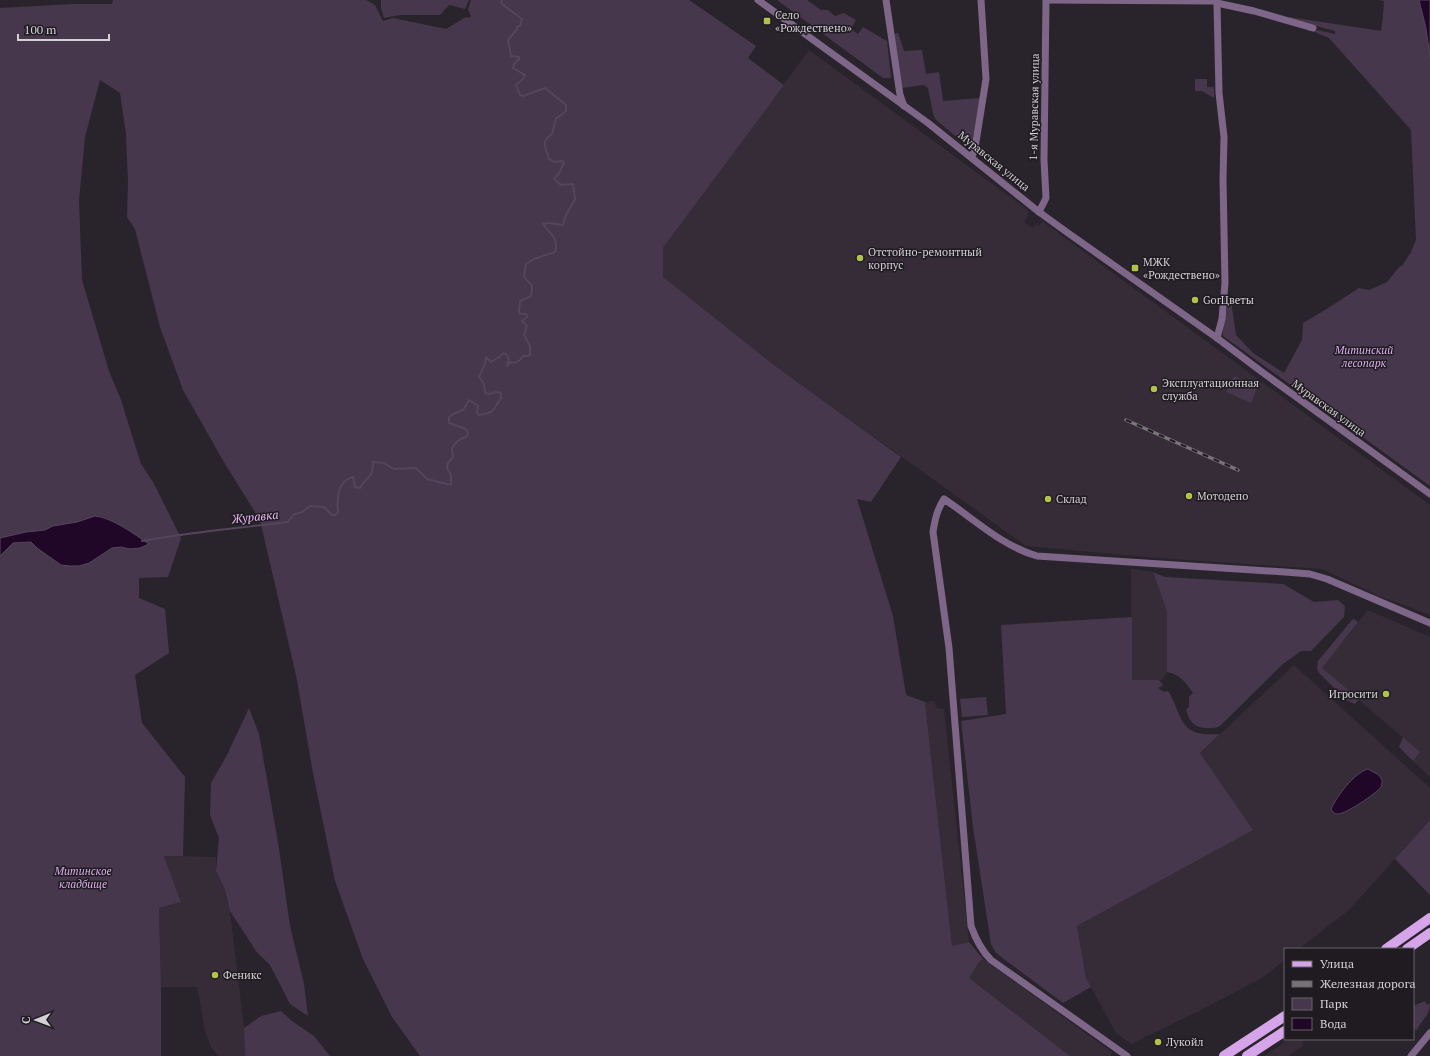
<svg xmlns="http://www.w3.org/2000/svg" width="1430" height="1056" viewBox="0 0 1430 1056" font-family="'PT Serif',serif">
<style>
.built{fill:#352c38}
.green{fill:#46374c}
.water{fill:#200728;stroke:#56445c}
.lines{fill:none;stroke-linecap:round;stroke-linejoin:round}
.stream{stroke:#56445c;stroke-width:2}
.street{stroke:#7d6687;stroke-width:7}
.primary{stroke:#d6a4e9;stroke-width:10}
.rail-casing{stroke:#777378;stroke-width:3.5}
.rail{stroke:#1f1b21;stroke-width:2;stroke-dasharray:6;stroke-linecap:butt}
.poi-dot{fill:#b3c24b;stroke:#1f1b21;stroke-width:1.5}
.labels{text-anchor:middle;stroke-width:3;stroke-linejoin:round;paint-order:stroke}
.poi-label{font-size:11px;fill:#d4d1d5;stroke:#1f1b21;text-anchor:start}
.street-label{font-size:11px;fill:#d4d1d5;stroke:#1f1b21}
.park-label{font-size:11px;font-style:italic;fill:#dcafee;stroke:#1f1b21}
.water-label{font-size:12px;font-style:italic;fill:#e8baf9;stroke:#1f1b21}
</style>
<rect width="100%" height="100%" fill="#29242b"/>
<g class="built">
<path d="M809 50 1028 210V216L1024 222 1028 225 1033 228 1036 224 1039 226 1042 221 1430 505V615L1379 596 1322 569 1159 558 1026 546 774 365 663 278V248Z"/>
<path d="M1131 569 1153 572 1167 612V672L1162 680H1132Z"/>
<path d="M1368 610 1430 637V777L1413 761 1420 752 1321 668Z"/>
<path d="M1294 665 1430 788V820L1350 909 1299 949H1285V960L1262 978 1199 1011 1131 1044 1116 1033 1086 978 1077 926 1252 830 1200 753Z"/>
<path d="M935 701 936 708 944 709 969 942 952 946 925 702Z"/>
<path d="M164 856 216 857V871L225 890 230 911 244 1028 245 1056H218L211 1047 205 1032 198 991 196 987H161L159 908 181 902Z"/>
<path d="M983 959 1112 1052 1110 1056H1070L968 978 979 962Z"/>
<path d="M1289 1039H1302L1303 1046 1288 1056H1264Z"/>
</g>
<g class="green">
<path d="M113 0H366L375 5 383 21 393 18 446 29 464 18 471 17 468 9 471 0H689L756 46 748 58 784 85 663 248V277L774 365 901 457 871 502 857 499 893 616 906 695 925 702 952 946 969 942 983 959 979 962 969 978 1070 1056H420L392 1017 363 959 335 881 313 773 296 675 260 520 225 464 183 390 160 327 135 229 127 217 128 182 126 134 120 93 100 80 85 137 79 200 82 280 109 371 121 400 141 464 153 482 181 538 168 577 139 578V598L165 609 169 653 135 675 142 723 185 777 183 856H164L181 902 159 908 161 987V1056H0V556L13 543 31 542 37 548 61 565 89 563 112 548 121 547 130 549 138 537 104 517 95 516 78 522 53 526 45 530 26 532 0 538V8L73 4H112Z"/>
<path d="M381 0H469L465 9 449 5 440 15H400L384 18 381 8Z"/>
<path d="M777 0H807L821 10H828L835 16 844 13 856 20 851 29 858 34 863 27 887 41 891 78H883Z"/>
<path d="M1379 0H1419L1426 28 1430 57V486L1223 336C1222 325 1227 313 1228 301H1231L1236 335 1253 353 1284 373 1302 340 1303 323 1325 310 1359 288 1369 290 1387 282 1400 266H1402L1411 252 1416 240 1411 130 1329 38 1312 31H1308V28L1335 34V31L1290 19 1289 17 1381 31 1383 16 1384 1Z"/>
<path d="M898 33 904 51 922 50 926 74 939 72 943 101 980 98 971 149 935 119 933 113 928 88 924 85 902 88 894 34Z"/>
<path d="M1195 79H1207V87H1214V98L1202 91H1195Z"/>
<path d="M1234 376 1258 386 1251 403 1226 392Z"/>
<path d="M1153 572 1165 577 1283 584 1314 602 1338 600 1345 606 1344 617 1311 651H1301L1283 664 1220 726C1216 728 1213 728 1208 728 1194 728 1190 722 1186 710L1189 707V697L1193 693C1185 682 1181 675 1167 672V612Z"/>
<path d="M1132 617V680H1159L1163 685 1158 688 1164 692 1168 691C1178 705 1179 729 1198 733 1204 735 1213 734 1220 734L1200 753 1253 830 1077 926 1086 978 1091 987 1063 1003 996 953 991 944 973 827 961 721 1006 714 1001 625Z"/>
<path d="M1354 619 1358 622 1322 668 1359 699 1355 704 1348 701 1319 673 1317 669 1318 661 1352 620Z"/>
<path d="M986 697 988 715 962 717 960 699Z"/>
<path d="M249 708 259 734 278 842 290 926 304 984 308 1016 290 1004 270 965 256 951 230 911 225 890 216 871 219 838 210 815 211 783 227 755Z"/>
<path d="M1403 737 1420 752 1413 761 1399 747Z"/>
<path d="M1430 820V895L1395 859Z"/>
<path d="M1425 1001 1427 1005 1430 1003C1430 1016 1422 1019 1417 1030H1415L1413 1024V1006Z"/>
<path d="M281 1011 292 1021 314 1036 330 1056H245L244 1028 261 1016Z"/>
</g>
<g class="water">
<path d="M1419 0H1430V57L1426 28Z"/>
<path d="M95 516C113 518 134 534 149 544L140 548 130 549 121 547 112 548 89 563 79 566H70L61 565 37 548 31 542 13 543 0 556V538L26 532 45 530 53 526 77 522Z"/>
<path d="M1368 769 1379 775 1382 780C1382 782 1382 785 1381 787 1377 793 1346 814 1338 814 1334 814 1333 812 1331 809 1337 796 1354 773 1368 769Z"/>
</g>
<g class="lines">
<path class="stream" d="M142 541C190 532 239 528 288 522L293 515 302 512 310 506 324 507 332 515H335L338 512C337 502 337 488 345 481 347 479 351 478 353 477L355 487 360 488C368 474 372 481 373 462L384 463 394 469 416 468 427 479 451 485V475L447 468 448 463 453 457C453 455 452 452 452 450 453 443 461 438 466 437L468 434 466 429 449 423V417L453 414 463 410 469 400 478 406 477 413 479 415C496 412 492 411 501 398V393L496 392 489 394 485 393 484 384 479 377 485 364 486 357 491 362 499 357V358L503 353 506 354 509 359 507 366 511 362 515 363 520 360 523 356H528L530 355V346L524 335 527 326 522 321 527 317V315L526 314H520L519 312 520 301 531 296C534 282 531 286 524 277L526 264 534 259 555 252C559 238 550 234 543 224L549 223 563 225 565 217 575 199 573 184 561 185 554 179 559 173 564 163 562 161 555 162 549 159C546 147 540 142 552 134L556 118 560 116 566 111V105L545 88 523 96 520 95 516 85 523 79 525 75 513 68 514 64 519 59V57L511 56 508 40 517 29V27L520 26 522 19 502 4 501 0"/>
<g class="street">
<path d="M758 0 928 123 1039 212 1068 233 1217 338 1262 372 1430 494"/>
<path d="M886 0 900 95 904 106"/>
<path d="M1046 0 1215 1 1217 3 1254 11 1313 28"/>
<path d="M972 157 975 148 986 79 981 0"/>
<path d="M1039 212 1046 198 1044 160 1046 0"/>
<path d="M1217 338 1222 319 1225 283 1223 179 1224 137 1219 93 1217 3"/>
<path d="M1127 1056 991 960C981 950 976 940 971 926L949 648 933 532C935 519 937 510 944 499 974 519 1002 546 1037 556L1285 572 1310 574 1327 579 1430 623"/>
<path d="M1411 1056 1430 1033"/>
</g>
<g class="primary">
<path d="M1386 949 1430 918"/>
<path d="M1407 949 1430 933"/>
<path d="M1224 1056 1285 1016"/>
<path d="M1247 1056 1285 1031"/>
</g>
<defs>
<path id="rail" d="M1126 420 1238 470"/>
</defs>
<use href="#rail" class="rail-casing"/>
<use href="#rail" class="rail"/>
</g>
<g class="poi-dot">
<rect x="763" y="17" width="8" height="8" rx="2"/>
<circle cx="860" cy="258" r="4"/>
<rect x="1131" y="264" width="8" height="8" rx="2"/>
<circle cx="1195" cy="300" r="4"/>
<circle cx="1154" cy="389" r="4"/>
<circle cx="1189" cy="496" r="4"/>
<circle cx="1048" cy="499" r="4"/>
<circle cx="1386" cy="694" r="4"/>
<circle cx="215" cy="975" r="4"/>
<circle cx="1158" cy="1042" r="4"/>
</g>
<g class="labels">
<g class="poi-label">
<text x="775" y="19">Село<tspan x="775" dy="13">«Рождествено»</tspan></text>
<text x="868" y="256">Отстойно-ремонтный<tspan x="868" dy="13">корпус</tspan></text>
<text x="1143" y="266">МЖК<tspan x="1143" dy="13">«Рождествено»</tspan></text>
<text x="1203" y="304">GorЦветы</text>
<text x="1162" y="387">Эксплуатационная<tspan x="1162" dy="13">служба</tspan></text>
<text x="1197" y="500">Мотодепо</text>
<text x="1056" y="503">Склад</text>
<text x="1378" y="698" text-anchor="end">Игросити</text>
<text x="223" y="979">Феникс</text>
<text x="1166" y="1046">Лукойл</text>
</g>
<g class="street-label">
<text transform="translate(1034 107) rotate(-89)" y="4">1-я Муравская улица</text>
<text transform="translate(994 161) rotate(39)" y="4">Муравская улица</text>
<text transform="translate(1329 408) rotate(36)" y="4">Муравская улица</text>
</g>
<g class="park-label">
<text x="1364" y="354">Митинский<tspan x="1364" dy="13">лесопарк</tspan></text>
<text x="83" y="875">Митинское<tspan x="83" dy="13">кладбище</tspan></text>
</g>
<g class="water-label">
<text transform="translate(255 517) rotate(-6)" y="4">Журавка</text>
</g>
</g>
<rect x="1284" y="948" width="130" height="92" fill="#1f1b21" stroke="#676469"/>
<rect x="1292" y="961" width="20" height="6" fill="#d6a4e9" stroke="#676469"/>
<text x="1320" y="968" font-size="12" fill="#d4d1d5">Улица</text>
<rect x="1292" y="981" width="20" height="6" fill="#777378" stroke="#676469"/>
<text x="1320" y="988" font-size="12" fill="#d4d1d5">Железная дорога</text>
<rect x="1292" y="998" width="20" height="12" fill="#46374c" stroke="#676469"/>
<text x="1320" y="1008" font-size="12" fill="#d4d1d5">Парк</text>
<rect x="1292" y="1018" width="20" height="12" fill="#200728" stroke="#676469"/>
<text x="1320" y="1028" font-size="12" fill="#d4d1d5">Вода</text>
<g transform="translate(36 1020) rotate(269)" stroke="#1f1b21" stroke-width="3" paint-order="stroke">
<path d="M0-3L7 15L0 10L-7 15Z" fill="#d4d1d5"/>
<text y="-6" font-size="11" font-weight="bold" text-anchor="middle" fill="#d4d1d5">С</text>
</g>
<path d="M18 34v6h91v-6" fill="none" stroke="#d4d1d5" stroke-width="2"/>
<text x="24" y="34" font-size="12" fill="#d4d1d5" stroke="#1f1b21" stroke-width="3" paint-order="stroke">100 m</text>
</svg>
